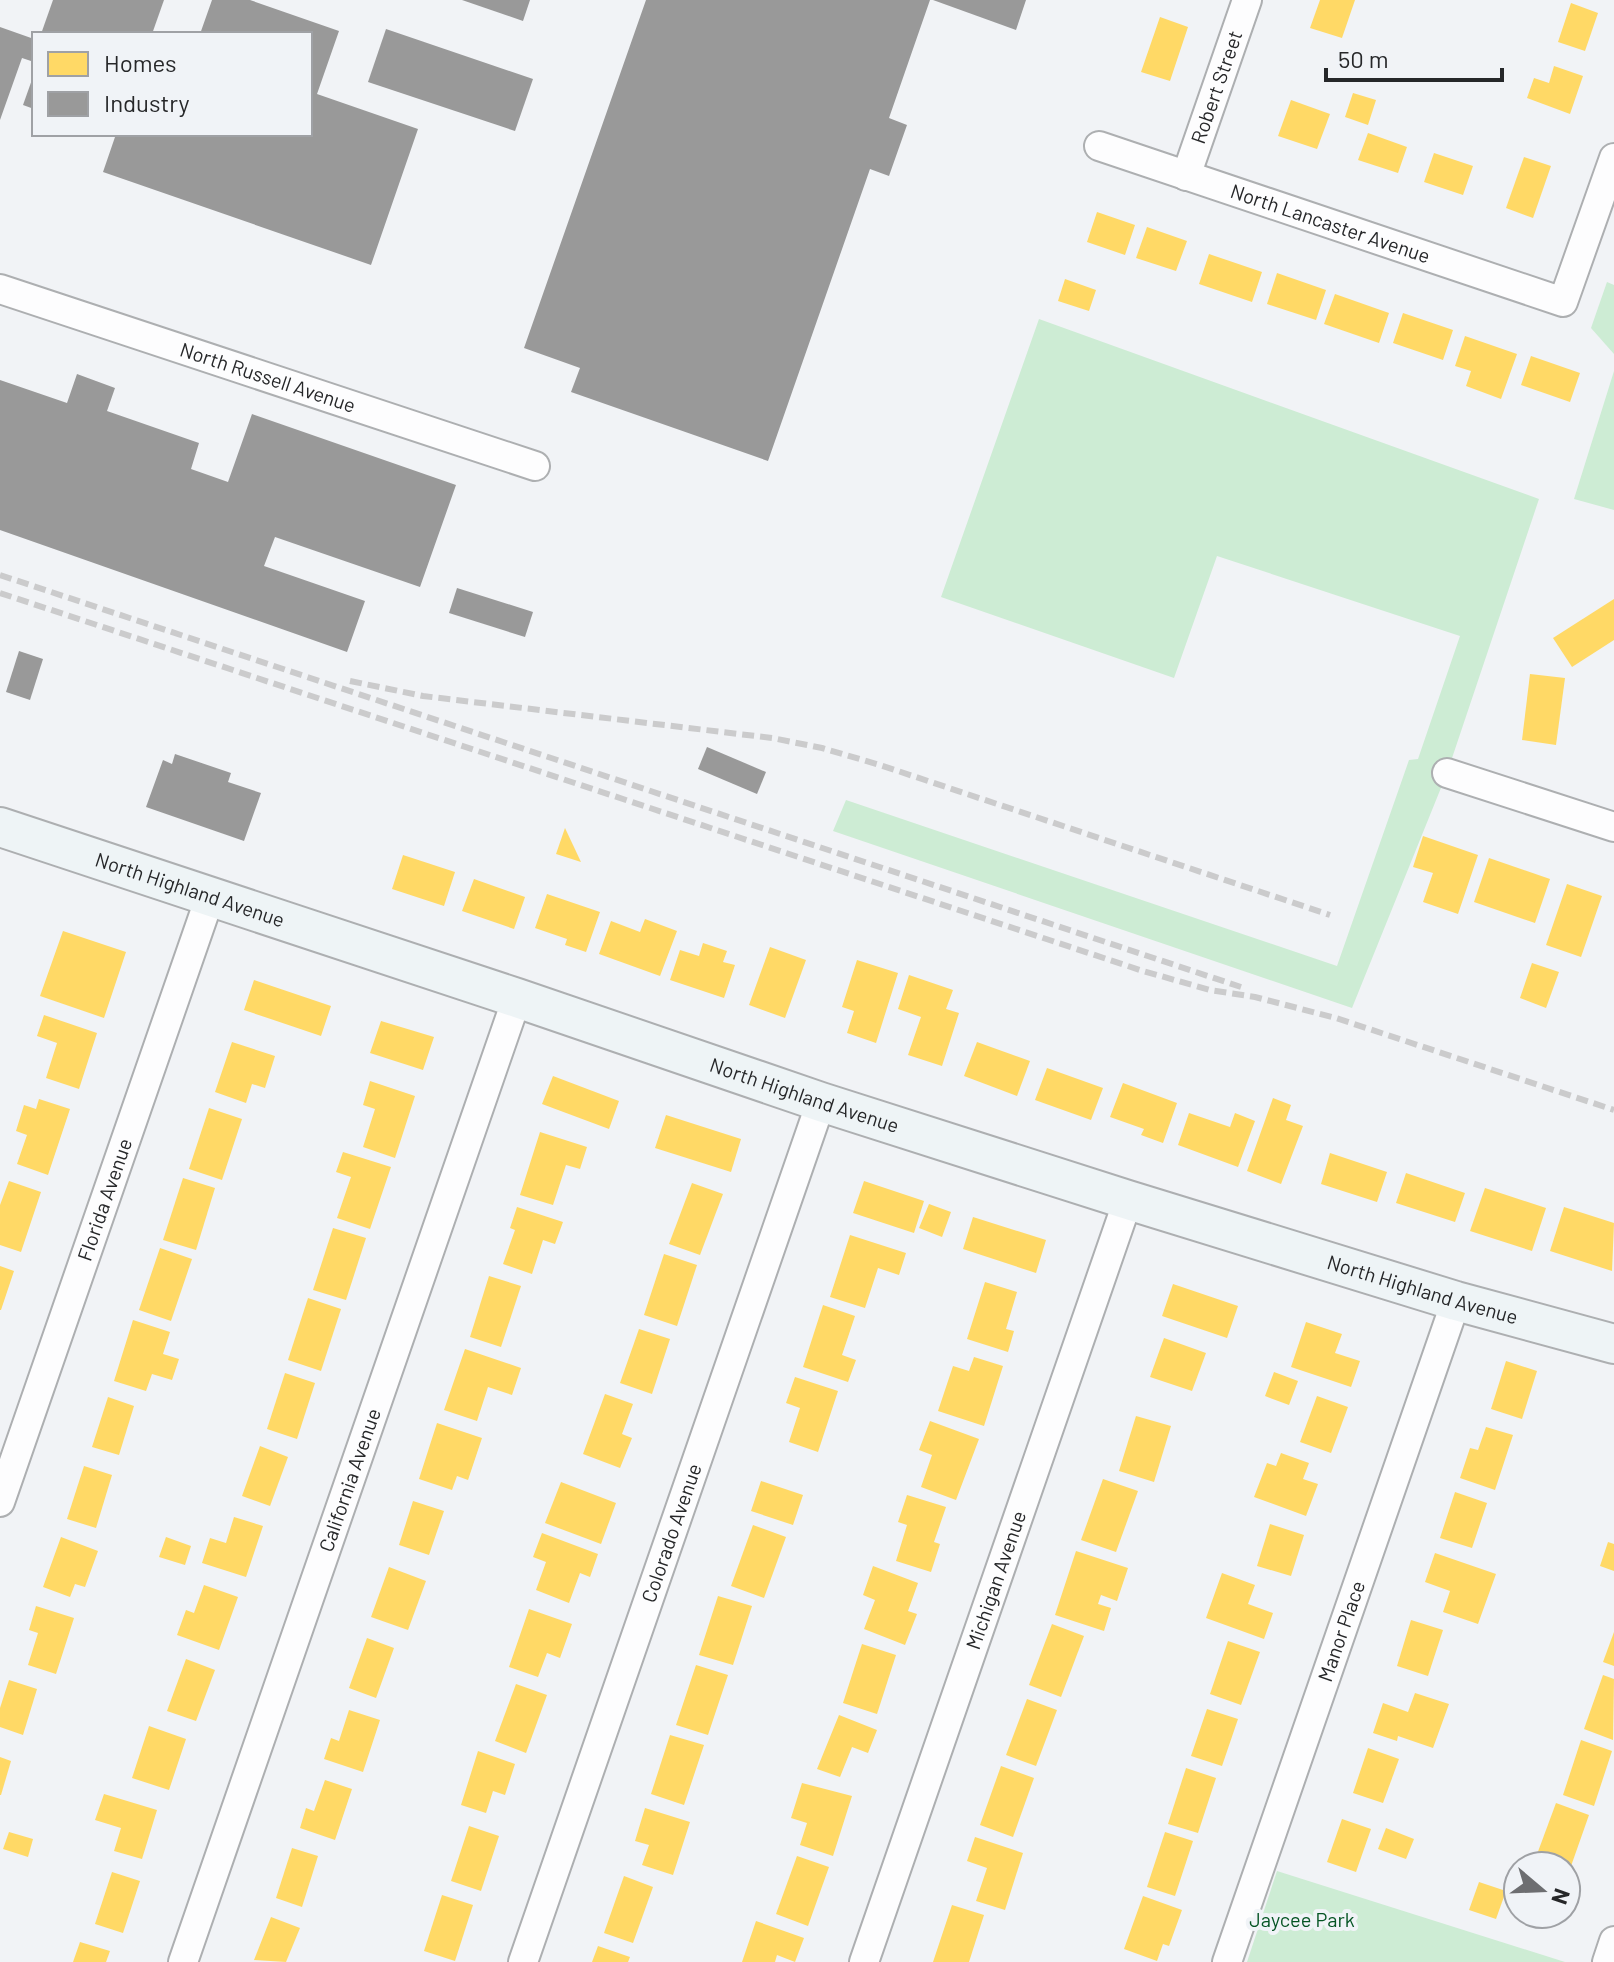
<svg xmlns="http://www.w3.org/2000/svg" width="1614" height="1962" viewBox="0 0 1614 1962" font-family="Barlow,sans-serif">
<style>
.green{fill:#cdecd4}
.homes{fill:#ffd966}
.industry{fill:#999}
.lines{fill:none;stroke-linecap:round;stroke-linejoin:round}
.street-casing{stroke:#adafb1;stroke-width:32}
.secondary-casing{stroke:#adafb1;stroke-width:42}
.street{stroke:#fdfdfe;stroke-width:28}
.secondary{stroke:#eef4f6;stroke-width:38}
.rail{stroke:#cbcbcc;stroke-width:6;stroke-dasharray:12 6;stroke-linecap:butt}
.labels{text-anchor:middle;stroke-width:8;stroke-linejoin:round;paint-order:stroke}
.street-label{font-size:20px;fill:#262729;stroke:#f0f3f7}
.park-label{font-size:20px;fill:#045423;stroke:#f0f3f7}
</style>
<rect width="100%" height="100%" fill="#f1f3f6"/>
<g class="green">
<path d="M1607 282 1614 285V354L1591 328Z"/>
<path d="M1039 319 1539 499 1447 773 1352 1008 833 831 846 800 1337 966 1409 760 1418 759 1460 636 1217 556 1174 678 941 597Z"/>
<path d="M1614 371V510L1574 499Z"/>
<path d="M1277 1871 1565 1962H1247Z"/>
</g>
<g class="homes">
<path d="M1320 0H1355L1342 38 1310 28Z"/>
<path d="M1571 3 1598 13 1585 51 1558 42Z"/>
<path d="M1160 17 1188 27 1170 81 1141 72Z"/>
<path d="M1554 66 1583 76 1570 114 1527 98 1534 78 1549 83Z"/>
<path d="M1353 93 1376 100 1368 125 1345 117Z"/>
<path d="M1291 100 1330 114 1317 149 1278 136Z"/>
<path d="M1368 133 1407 147 1398 173 1358 160Z"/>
<path d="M1434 153 1473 166 1463 195 1424 182Z"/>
<path d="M1524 157 1551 166 1533 218 1506 208Z"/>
<path d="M1097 212 1135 225 1125 255 1087 242Z"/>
<path d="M1147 227 1187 241 1176 271 1136 258Z"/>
<path d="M1209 254 1262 272 1252 302 1199 284Z"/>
<path d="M1277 273 1326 290 1316 320 1267 304Z"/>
<path d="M1065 279 1096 290 1089 311 1058 301Z"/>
<path d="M1335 294 1389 313 1379 343 1324 324Z"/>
<path d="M1403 313 1453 330 1443 360 1393 343Z"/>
<path d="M1465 336 1517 354 1501 399 1466 386 1471 371 1455 366Z"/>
<path d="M1531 356 1580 373 1570 402 1521 385Z"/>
<path d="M1614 599V640L1572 667 1553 638Z"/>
<path d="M1530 674 1565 678 1556 745 1522 740Z"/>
<path d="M565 828 581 862 556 854Z"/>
<path d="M1423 836 1478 855 1458 914 1423 902 1433 873 1413 867Z"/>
<path d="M403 855 455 872 444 906 392 889Z"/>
<path d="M1489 858 1550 879 1535 923 1474 902Z"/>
<path d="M474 879 525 897 514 929 462 911Z"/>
<path d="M1567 884 1602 896 1581 957 1546 945Z"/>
<path d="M547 894 600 912 586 952 565 945 567 939 535 928Z"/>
<path d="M645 919 677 931 660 976 599 954 611 921 640 932Z"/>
<path d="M63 931 126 952 104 1018 40 996Z"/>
<path d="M703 943 727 951 723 962 735 965 724 998 670 980 680 950 699 956Z"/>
<path d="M770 947 806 960 785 1018 749 1005Z"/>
<path d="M857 960 898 973 876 1043 847 1033 854 1011 842 1007Z"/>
<path d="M1532 963 1559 972 1546 1008 1520 998Z"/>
<path d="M909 975 953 990 946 1009 959 1013 942 1066 908 1055 921 1017 898 1009Z"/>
<path d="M254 980 331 1006 321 1036 244 1010Z"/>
<path d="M44 1015 97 1033 79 1089 46 1078 57 1043 37 1036Z"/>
<path d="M381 1021 434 1037 423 1070 370 1053Z"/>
<path d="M232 1042 275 1056 265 1088 252 1084 246 1103 215 1092Z"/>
<path d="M977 1042 1030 1061 1017 1096 964 1076Z"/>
<path d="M1047 1068 1103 1088 1091 1120 1035 1100Z"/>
<path d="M553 1076 619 1101 609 1129 542 1104Z"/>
<path d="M370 1081 415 1096 395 1158 363 1147 375 1109 363 1105Z"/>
<path d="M1123 1083 1177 1103 1163 1143 1141 1135 1144 1129 1110 1117Z"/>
<path d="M1273 1098 1291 1105 1286 1120 1303 1126 1281 1184 1247 1171Z"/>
<path d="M39 1099 70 1109 48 1175 17 1164 27 1135 16 1131 24 1105 36 1109Z"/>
<path d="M209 1108 242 1119 222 1180 189 1169Z"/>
<path d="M1189 1113 1230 1127 1235 1113 1255 1121 1238 1167 1178 1145Z"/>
<path d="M666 1115 741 1139 731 1172 655 1148Z"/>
<path d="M540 1132 587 1147 580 1169 566 1165 553 1205 520 1195Z"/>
<path d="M343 1152 391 1167 370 1229 337 1218 351 1177 336 1172Z"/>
<path d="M1330 1153 1387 1172 1377 1202 1321 1184Z"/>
<path d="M1406 1173 1465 1193 1455 1222 1396 1203Z"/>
<path d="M183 1178 215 1188 196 1250 163 1240Z"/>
<path d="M9 1181 41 1192 21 1252 0 1245V1205Z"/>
<path d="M864 1181 924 1201 914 1233 853 1213Z"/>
<path d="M692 1183 723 1194 700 1255 669 1244Z"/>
<path d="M1485 1188 1546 1208 1532 1251 1470 1231Z"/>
<path d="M929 1204 951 1212 942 1237 919 1228Z"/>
<path d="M517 1207 563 1222 555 1244 543 1240 532 1274 503 1264 515 1230 510 1228Z"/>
<path d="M1564 1207 1614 1223 1612 1271 1550 1251Z"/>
<path d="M973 1217 1046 1240 1036 1273 963 1249Z"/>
<path d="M333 1228 366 1238 346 1300 313 1290Z"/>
<path d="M850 1235 906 1253 899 1275 878 1268 865 1308 830 1297Z"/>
<path d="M160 1248 192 1259 171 1321 139 1310Z"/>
<path d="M664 1254 697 1265 677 1326 644 1315Z"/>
<path d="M0 1266 14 1271 1 1310H0Z"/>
<path d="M489 1276 521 1286 501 1347 470 1337Z"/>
<path d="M985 1282 1017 1292 1006 1329 1014 1331 1008 1352 967 1339Z"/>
<path d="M1173 1284 1238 1306 1227 1338 1162 1316Z"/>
<path d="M308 1298 341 1309 321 1371 288 1360Z"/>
<path d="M823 1305 855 1316 842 1355 856 1360 848 1382 803 1367Z"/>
<path d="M133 1320 170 1332 163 1354 179 1359 172 1380 152 1374 146 1391 114 1381Z"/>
<path d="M1306 1322 1342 1334 1335 1353 1360 1361 1351 1387 1291 1367Z"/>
<path d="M639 1329 670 1339 652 1394 620 1383Z"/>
<path d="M1164 1338 1206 1353 1192 1391 1150 1377Z"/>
<path d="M465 1349 521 1368 512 1395 488 1387 477 1421 444 1410Z"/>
<path d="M974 1357 1003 1366 984 1426 938 1411 953 1366 969 1371Z"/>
<path d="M1506 1361 1537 1371 1522 1419 1491 1409Z"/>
<path d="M1274 1372 1298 1381 1289 1405 1265 1396Z"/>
<path d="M285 1373 315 1383 297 1439 267 1429Z"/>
<path d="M795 1377 838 1391 818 1452 789 1442 800 1408 786 1403Z"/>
<path d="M605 1394 633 1404 622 1434 632 1438 620 1468 583 1454Z"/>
<path d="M1317 1396 1348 1407 1331 1453 1300 1442Z"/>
<path d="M108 1397 134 1406 119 1455 92 1447Z"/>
<path d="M1136 1416 1171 1426 1154 1482 1119 1471Z"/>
<path d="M930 1421 979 1439 956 1500 921 1487 932 1455 919 1450Z"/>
<path d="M437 1423 482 1438 468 1480 457 1476 452 1490 419 1479Z"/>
<path d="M1486 1427 1513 1435 1495 1490 1460 1478 1470 1448 1478 1450Z"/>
<path d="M260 1446 288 1457 270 1506 242 1496Z"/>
<path d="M1281 1453 1309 1463 1303 1479 1318 1484 1306 1516 1254 1497 1267 1463 1276 1466Z"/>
<path d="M84 1466 112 1475 96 1528 67 1519Z"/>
<path d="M1103 1479 1138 1491 1116 1552 1081 1540Z"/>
<path d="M761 1481 803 1495 793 1525 751 1511Z"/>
<path d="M561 1482 616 1503 601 1544 545 1523Z"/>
<path d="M1455 1492 1487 1503 1472 1548 1440 1538Z"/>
<path d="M907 1495 946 1507 934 1542 940 1544 931 1572 896 1561 907 1525 898 1522Z"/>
<path d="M413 1501 444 1511 429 1555 399 1545Z"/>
<path d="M234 1517 263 1526 246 1577 202 1563 210 1538 226 1543Z"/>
<path d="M1270 1524 1304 1535 1291 1576 1257 1566Z"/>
<path d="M753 1525 786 1537 764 1598 731 1586Z"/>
<path d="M542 1533 598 1554 590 1577 580 1573 569 1603 536 1590 546 1562 533 1557Z"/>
<path d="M61 1537 98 1551 85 1587 75 1584 70 1597 43 1587Z"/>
<path d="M166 1537 191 1546 185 1565 159 1557Z"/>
<path d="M1608 1542 1614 1544V1571L1600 1566Z"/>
<path d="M1076 1551 1128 1568 1117 1601 1101 1595 1098 1604 1111 1608 1104 1631 1055 1615Z"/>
<path d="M1435 1553 1496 1574 1478 1624 1443 1612 1450 1591 1425 1582Z"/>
<path d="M873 1566 918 1583 908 1611 917 1614 905 1645 864 1629 875 1600 863 1595Z"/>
<path d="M389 1567 426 1581 408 1630 371 1617Z"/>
<path d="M1222 1573 1255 1585 1248 1604 1273 1613 1264 1639 1206 1618Z"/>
<path d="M204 1585 238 1597 219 1650 177 1635 186 1610 194 1613Z"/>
<path d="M718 1596 752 1606 733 1665 699 1655Z"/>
<path d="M36 1606 74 1618 56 1674 28 1665 38 1633 29 1630Z"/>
<path d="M529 1609 572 1624 560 1658 547 1653 538 1677 509 1667Z"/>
<path d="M1411 1620 1443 1630 1428 1676 1397 1666Z"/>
<path d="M1052 1624 1084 1636 1061 1697 1029 1685Z"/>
<path d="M1614 1632V1666L1603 1662Z"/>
<path d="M367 1638 394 1648 376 1698 349 1688Z"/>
<path d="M1228 1641 1260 1652 1241 1705 1210 1694Z"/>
<path d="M862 1644 896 1655 877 1714 843 1703Z"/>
<path d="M186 1659 215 1670 196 1721 167 1711Z"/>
<path d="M696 1665 728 1675 708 1735 676 1725Z"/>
<path d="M1603 1675 1614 1679 1613 1740 1584 1729Z"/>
<path d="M9 1680 37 1689 23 1735 0 1727V1708Z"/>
<path d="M516 1684 547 1695 526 1753 495 1741Z"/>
<path d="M1415 1693 1449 1704 1433 1748 1398 1736 1397 1741 1373 1733 1383 1703 1408 1712Z"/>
<path d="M1027 1699 1057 1710 1036 1766 1006 1755Z"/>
<path d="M1207 1709 1238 1719 1222 1766 1191 1756Z"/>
<path d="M349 1710 380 1720 363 1772 324 1759 331 1738 339 1741Z"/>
<path d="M839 1715 877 1730 868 1753 852 1747 840 1777 817 1769Z"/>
<path d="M149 1726 186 1739 169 1790 132 1778Z"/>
<path d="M670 1735 704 1745 684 1805 651 1794Z"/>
<path d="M1581 1740 1612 1751 1594 1806 1563 1795Z"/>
<path d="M1368 1748 1399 1759 1383 1803 1353 1793Z"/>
<path d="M478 1751 515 1764 505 1795 493 1791 486 1813 461 1805Z"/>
<path d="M0 1757 11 1761 1 1795H0Z"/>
<path d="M1001 1766 1034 1778 1013 1837 980 1825Z"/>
<path d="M1186 1768 1216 1778 1198 1833 1168 1824Z"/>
<path d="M325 1780 352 1789 335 1840 300 1828 306 1808 314 1811Z"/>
<path d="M802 1783 852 1796 833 1856 800 1845 807 1823 791 1818Z"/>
<path d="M104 1794 157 1810 142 1859 114 1851 121 1828 95 1820Z"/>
<path d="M1556 1803 1589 1815 1570 1869 1536 1857Z"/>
<path d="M645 1808 690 1822 673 1875 642 1865 649 1845 635 1841Z"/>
<path d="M1342 1819 1371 1829 1356 1872 1327 1862Z"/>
<path d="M469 1826 499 1836 481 1891 451 1881Z"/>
<path d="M1386 1828 1414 1839 1406 1859 1378 1849Z"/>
<path d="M9 1832 33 1839 28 1857 3 1849Z"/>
<path d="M1165 1832 1193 1841 1175 1896 1147 1887Z"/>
<path d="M975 1837 1023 1853 1005 1910 976 1901 987 1868 967 1861Z"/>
<path d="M292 1848 318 1856 302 1907 276 1898Z"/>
<path d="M797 1856 829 1867 808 1926 776 1914Z"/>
<path d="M112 1872 140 1881 123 1933 95 1924Z"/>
<path d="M624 1876 653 1887 633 1943 604 1933Z"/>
<path d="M1479 1882 1506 1891 1496 1919 1469 1910Z"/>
<path d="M442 1895 473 1905 455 1961 424 1951Z"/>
<path d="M1143 1896 1182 1910 1169 1946 1163 1944 1157 1961 1124 1949Z"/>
<path d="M952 1905 984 1915 969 1962H933Z"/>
<path d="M1518 1914H1555L1551 1925Z"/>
<path d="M271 1917 300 1928 286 1962 254 1960Z"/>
<path d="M756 1921 804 1938 795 1962 777 1955 775 1962H742Z"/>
<path d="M80 1942 110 1951 106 1962H73Z"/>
<path d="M598 1946 630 1957 628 1962H592Z"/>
</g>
<g class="industry">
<path d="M53 0H164L152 34H41Z"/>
<path d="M212 0H250L339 31 317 94 418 129 371 265 103 172 115 137 109 134H310V34H200Z"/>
<path d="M462 0H530L523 21Z"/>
<path d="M646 0H930L889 118 907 125 889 176 870 169 768 461 571 392 580 368 524 348Z"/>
<path d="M933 0H1026L1016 30Z"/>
<path d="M0 27 34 39V62L22 58 0 120Z"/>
<path d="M386 29 533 79 515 131 368 82Z"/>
<path d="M34 74V109L23 105Z"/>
<path d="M77 374 115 388 107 411 199 443 191 469 228 482 252 414 456 485 420 587 275 537 264 566 365 601 347 652 0 530V380L67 403Z"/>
<path d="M457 588 533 612 525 637 449 613Z"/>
<path d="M19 651 43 659 30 700 6 692Z"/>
<path d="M707 747 766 772 757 794 698 769Z"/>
<path d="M175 754 231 773 228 782 261 793 244 841 146 807 163 760 172 764Z"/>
</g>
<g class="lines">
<defs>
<g id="street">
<path id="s1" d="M1099 146 1563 302 1614 158"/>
<path id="s2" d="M1186 176 1247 0"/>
<path id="s3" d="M0 289 535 466"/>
<path d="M1447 773 1614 827"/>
<path id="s4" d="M0 1502 210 897"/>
<path id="s5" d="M183 1962 517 998"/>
<path id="s6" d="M523 1962 821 1102"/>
<path id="s7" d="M864 1962 1128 1200"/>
<path id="s8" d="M1227 1962 1456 1301"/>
<path d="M1607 1962 1614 1941"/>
</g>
<g id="secondary">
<path id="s9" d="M0 827 517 998 821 1102 1128 1200 1456 1301 1614 1344"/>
</g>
</defs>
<use href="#street" class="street-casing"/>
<use href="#secondary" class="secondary-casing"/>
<use href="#street" class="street"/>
<use href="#secondary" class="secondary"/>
<g class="rail">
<path d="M0 575 1241 987"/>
<path d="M0 593 1143 971 1210 990 1255 997 1336 1018 1614 1110"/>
<path d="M350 681 423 696 772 738 822 748 880 765 1330 915"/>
</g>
</g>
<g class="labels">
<g class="street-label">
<text dy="7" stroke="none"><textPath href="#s2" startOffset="94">Robert Street</textPath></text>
<text dy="7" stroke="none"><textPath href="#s1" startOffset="244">North Lancaster Avenue</textPath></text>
<text dy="7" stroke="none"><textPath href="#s3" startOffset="282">North Russell Avenue</textPath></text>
<text dy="7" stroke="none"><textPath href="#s9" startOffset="200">North Highland Avenue</textPath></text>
<text dy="7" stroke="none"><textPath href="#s9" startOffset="848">North Highland Avenue</textPath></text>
<text dy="7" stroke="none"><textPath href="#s4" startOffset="320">Florida Avenue</textPath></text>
<text dy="7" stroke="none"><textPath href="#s9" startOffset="1496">North Highland Avenue</textPath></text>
<text dy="7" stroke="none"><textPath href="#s5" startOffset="510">California Avenue</textPath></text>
<text dy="7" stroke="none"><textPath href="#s6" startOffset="454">Colorado Avenue</textPath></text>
<text dy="7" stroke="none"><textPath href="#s7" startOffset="404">Michigan Avenue</textPath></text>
<text dy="7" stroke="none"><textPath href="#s8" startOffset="350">Manor Place</textPath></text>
</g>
<g class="park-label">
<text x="1302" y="1927">Jaycee Park</text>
</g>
</g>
<rect x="32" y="32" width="280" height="104" fill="#f0f3f7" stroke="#9fa1a5" stroke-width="2"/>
<rect x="48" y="52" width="40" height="24" fill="#ffd966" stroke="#9fa1a5" stroke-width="2"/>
<text x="104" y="72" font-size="24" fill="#262729">Homes</text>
<rect x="48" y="92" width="40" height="24" fill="#999999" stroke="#9fa1a5" stroke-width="2"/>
<text x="104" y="112" font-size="24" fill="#262729">Industry</text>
<g transform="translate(1542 1890) rotate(109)"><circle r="38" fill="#f0f3f7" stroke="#9fa1a5" stroke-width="2"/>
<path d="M0-6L14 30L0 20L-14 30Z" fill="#6d6e71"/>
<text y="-12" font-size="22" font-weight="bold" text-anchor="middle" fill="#262729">N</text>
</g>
<path d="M1326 68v12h176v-12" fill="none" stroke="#262729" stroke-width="4"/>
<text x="1338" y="68" font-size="24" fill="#262729" stroke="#f0f3f7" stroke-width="6" paint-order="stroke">50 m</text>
</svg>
